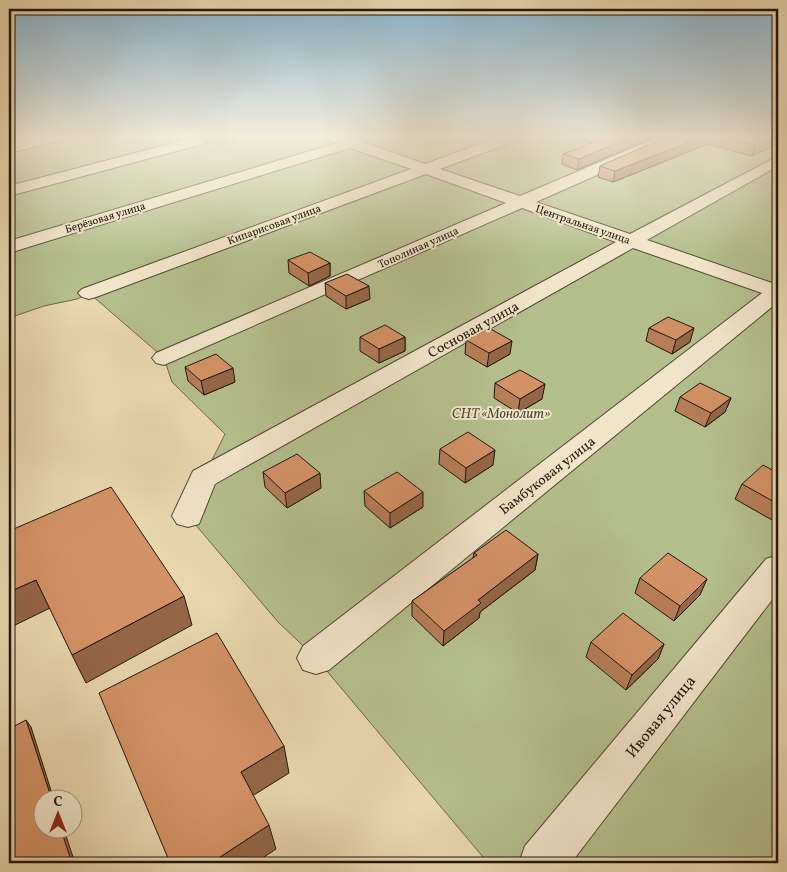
<svg xmlns="http://www.w3.org/2000/svg" width="787" height="872" viewBox="0 0 787 872" font-family="Vollkorn,serif">
<style>
.green{fill:#b4bf8c;stroke:#6a6a4c}
.lines{fill:none;stroke-linecap:round;stroke-linejoin:round}
.minor-casing{stroke:#534634;stroke-width:2}
.minor{fill:#f1e5ca;fill-rule:evenodd}
.wall{fill:#b57e58;stroke:#21160c}
.shaded-wall{fill:#946647;stroke:#21160c}
.building{fill:#d39266;stroke:#21160c}
.labels{text-anchor:middle;stroke-width:4;stroke-linejoin:round;paint-order:stroke}
.far-street-label{font-size:11px;fill:#21160c;stroke:#f1e5ca}
.street-label{font-size:14px;fill:#21160c;stroke:#f1e5ca}
.park-label{font-size:14px;font-style:italic;fill:#4d4932;stroke:#f1e5ca}
.near-street-label{font-size:16px;fill:#21160c;stroke:#f1e5ca}
</style>
<rect width="100%" height="100%" fill="#e9d7ae"/>
<filter id="stains"><feTurbulence type="fractalNoise" baseFrequency=".004" numOctaves="4"/><feColorMatrix values="0 0 0 0 .2 0 0 0 0 .09 0 0 0 0 .02 0 0 0 .5 -.17"/></filter>
<radialGradient id="worn" r=".72"><stop offset=".6" stop-color="#630" stop-opacity="0"/><stop offset="1" stop-color="#630" stop-opacity=".3"/></radialGradient>
<path class="green" d="M9 136H778V863H488L316 658 278 622 188 516 203 478 225 434 172 382 164 358 89 293 77 299 44 306 9 318Z"/>
<g class="lines">
<defs>
<g id="minor">
<path d="M45 136H69L67 139 9 153V145Z"/>
<path d="M200 136H223L221 139 9 196V186Z"/>
<path d="M324 136 362 138 363 142 425 164 502 136H522L520 139 440 169 520 196 661 136H680L678 139 536 202 630 234 778 156V166L647 240 778 285V302L329 670 316 674 303 670 297 658 303 646 762 293 633 248 215 484 199 524 188 527 177 524 172 516 193 471 616 242 522 208 164 365 156 363 152 358 156 353 506 203 426 174 96 297 89 299 82 297 78 293 82 289 411 169 350 148 9 253V241L337 143 326 139Z"/>
<path d="M778 555V592L571 863H519L525 846 766 559Z"/>
</g>
</defs>
<use href="#minor" class="minor-casing"/>
<use href="#minor" class="minor"/>
</g>
<g class="wall">
<path d="M569 136H656L577 170 562 164 563 154 592 143Z"/>
<path d="M669 136H778L752 156 708 144 613 182 598 177 600 166Z"/>
<path d="M288 260 330 263V276L309 286 289 273Z"/>
<path d="M325 283 370 299 346 309 326 296Z"/>
<path d="M649 328 690 342 672 354 646 341Z"/>
<path d="M360 337H405V351L379 363 360 351Z"/>
<path d="M466 340 510 354 487 367 465 354Z"/>
<path d="M185 367 235 382 204 395 188 381Z"/>
<path d="M495 383 542 399 518 413 494 398Z"/>
<path d="M680 397 731 398 725 412 705 427 675 411Z"/>
<path d="M440 449 493 465 465 483 439 464Z"/>
<path d="M263 472 321 488 287 508 265 487Z"/>
<path d="M778 473V514L772 520 735 499 742 484Z"/>
<path d="M364 491 423 507 390 528 365 506Z"/>
<path d="M474 553 538 554 535 570 480 612 479 618 443 646 412 616V601L473 558Z"/>
<path d="M640 578 700 595 674 621 635 593Z"/>
<path d="M591 642 664 644 658 659 626 690 586 657Z"/>
</g>
<g class="shaded-wall">
<path d="M634 136H656L577 170 579 159Z"/>
<path d="M705 136H710L708 144 613 182 615 171Z"/>
<path d="M777 136H778V144L752 156 755 145Z"/>
<path d="M330 263V276L309 286 308 273Z"/>
<path d="M369 286 370 299 346 309V296Z"/>
<path d="M694 328 690 342 672 354 676 340Z"/>
<path d="M405 337V351L379 363V349Z"/>
<path d="M512 341 510 354 487 367 489 353Z"/>
<path d="M233 368 235 382 204 395 201 381Z"/>
<path d="M545 384 542 399 518 413 520 399Z"/>
<path d="M731 398 725 412 705 427 711 413Z"/>
<path d="M495 450 493 465 465 483 466 468Z"/>
<path d="M320 473 321 488 287 508 285 493Z"/>
<path d="M423 492V507L390 528V513Z"/>
<path d="M778 507V514L772 520Z"/>
<path d="M538 554 535 570 480 612 479 618 443 646 444 631 478 600Z"/>
<path d="M707 579 700 595 674 621 680 606Z"/>
<path d="M36 580 50 608 9 628V592Z"/>
<path d="M184 596 192 625 86 683 72 655Z"/>
<path d="M664 644 658 659 626 690 632 675Z"/>
<path d="M26 720 31 727 54 800H52Z"/>
<path d="M284 746 289 773 249 798 241 772Z"/>
<path d="M269 825 276 849 255 863H211Z"/>
<path d="M61 830H64L75 863H72Z"/>
</g>
<g class="building">
<path d="M604 136H634L579 159 563 154 608 137Z"/>
<path d="M669 136H705L615 171 600 166Z"/>
<path d="M721 136H777L755 145Z"/>
<path d="M310 252 330 263 308 273 288 260Z"/>
<path d="M347 274 369 286 346 296 325 283Z"/>
<path d="M668 317 694 328 676 340 649 328Z"/>
<path d="M385 325 405 337 379 349 360 337Z"/>
<path d="M489 328 512 341 489 353 466 340Z"/>
<path d="M216 354 233 368 201 381 185 367Z"/>
<path d="M520 370 545 384 520 399 495 383Z"/>
<path d="M700 383 731 398 711 413 680 397Z"/>
<path d="M468 432 495 450 466 468 440 449Z"/>
<path d="M297 454 320 473 285 493 263 472Z"/>
<path d="M763 465 778 473V504L742 484Z"/>
<path d="M397 472 423 492 390 513 364 491Z"/>
<path d="M111 487 184 596 72 655 36 580 9 592V531Z"/>
<path d="M506 530 538 554 478 600 481 603 444 631 412 601 477 555 474 553Z"/>
<path d="M668 553 707 579 680 606 640 578Z"/>
<path d="M623 613 664 644 632 675 591 642Z"/>
<path d="M217 633 284 746 241 772 269 825 211 863H170L99 693Z"/>
<path d="M26 720 52 800H42V830H61L72 863H9V729Z"/>
</g>
<linearGradient id="sky" x2="0" y2="1"><stop stop-color="#88b6d2"/><stop offset="0.53" stop-color="#f5eddb"/><stop offset="1" stop-color="#f5eddb" stop-opacity="0"/></linearGradient>
<rect width="787" height="258" fill="url(#sky)"/>
<g class="labels">
<g class="far-street-label">
<text transform="translate(105 217) rotate(-17)" y="4">Берёзовая улица</text>
<text transform="translate(274 224) rotate(-20)" y="4">Кипарисовая улица</text>
<text transform="translate(583 224) rotate(19)" y="4">Центральная улица</text>
<text transform="translate(418 247) rotate(-24)" y="4">Тополиная улица</text>
</g>
<g class="street-label">
<text transform="translate(473 329) rotate(-29)" y="5">Сосновая улица</text>
<text transform="translate(547 475) rotate(-38)" y="5">Бамбуковая улица</text>
</g>
<g class="park-label">
<text x="501" y="418">СНТ «Монолит»</text>
</g>
<g class="near-street-label">
<text transform="translate(660 716) rotate(-51)" y="6">Ивовая улица</text>
</g>
</g>
<rect width="787" height="872" fill="none" stroke="#e9d7ae" stroke-width="30"/>
<rect x="10" y="10" width="767" height="852" fill="none" stroke="#21160c" stroke-width="2.5"/>
<rect x="15" y="15" width="757" height="842" fill="none" stroke="#21160c"/>
<g transform="translate(58 814)"><circle r="24" fill="#f1e5ca" stroke="#9e927e"/>
<path d="M0-4L9 19L0 12L-9 19Z" fill="#8f2418"/>
<text y="-8" font-size="14" font-weight="bold" text-anchor="middle" fill="#21160c">С</text>
</g>
<rect width="100%" height="100%" filter="url(#stains)"/>
<rect width="100%" height="100%" fill="url(#worn)"/>
</svg>
